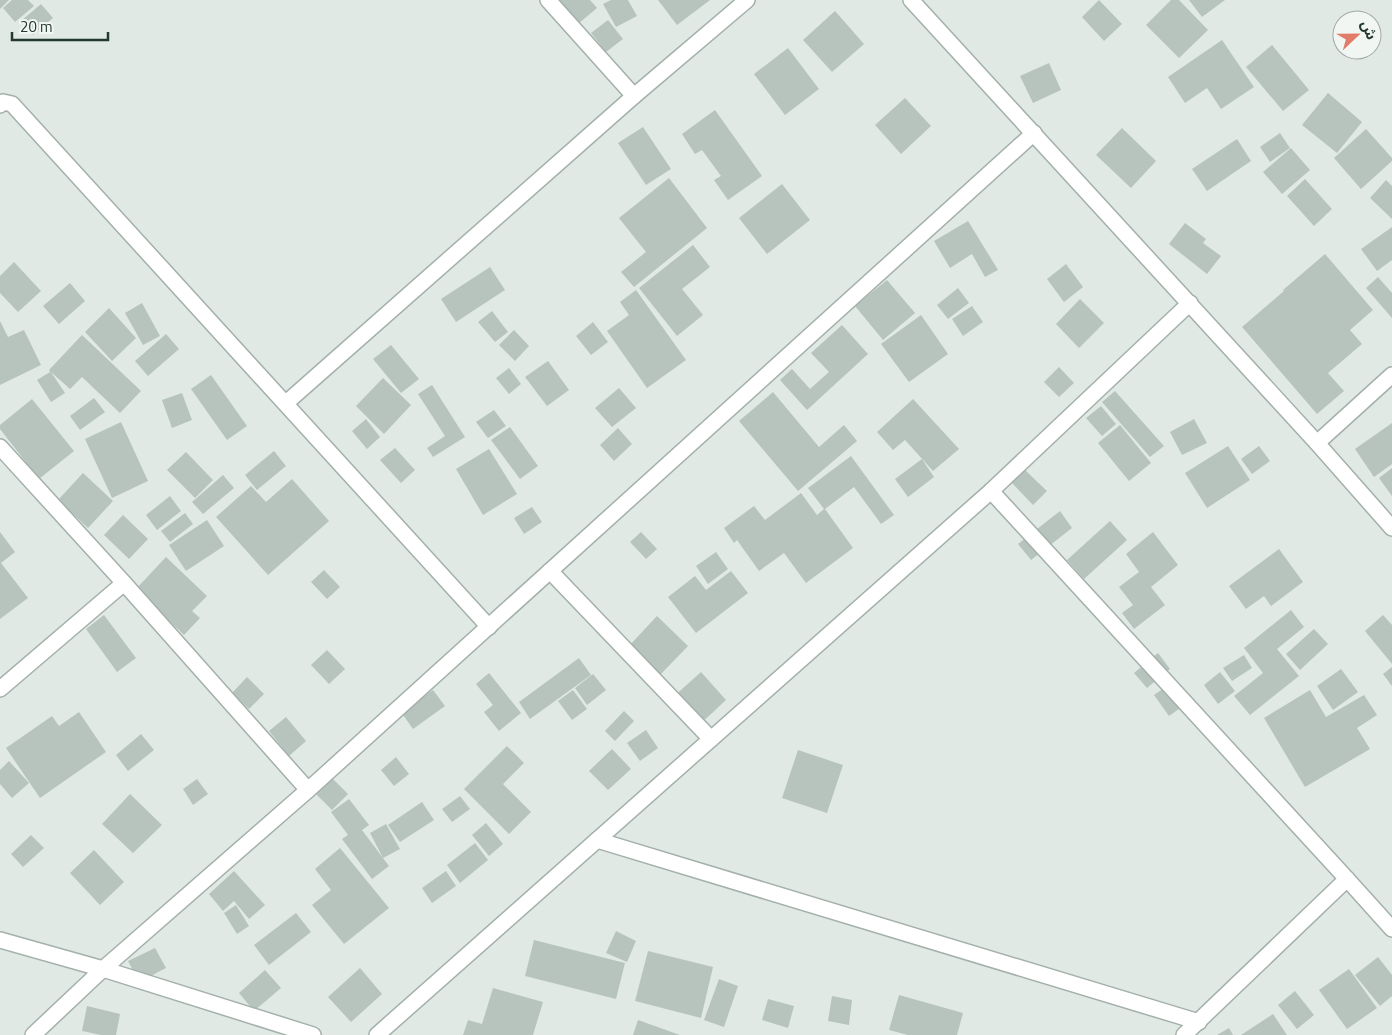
<svg xmlns="http://www.w3.org/2000/svg" width="1392" height="1035" viewBox="0 0 1392 1035" font-family="'Titillium Web','Noto Sans Arabic',sans-serif">
<style>
.building{fill:#b7c4be}
.lines{fill:none;stroke-linecap:round;stroke-linejoin:round}
.street-casing{stroke:#a4b0ab;stroke-width:18}
.street{stroke:#fff;stroke-width:15}
</style>
<rect width="100%" height="100%" fill="#e1e9e5"/>
<g class="building">
<path d="M0 0H9L0 9Z"/>
<path d="M12 0H28L34 6 15 22 3 8Z"/>
<path d="M559 0H590L597 8 578 24Z"/>
<path d="M611 0H628L637 16 616 27 603 4Z"/>
<path d="M658 0H710L677 25Z"/>
<path d="M1099 0 1122 24 1104 41 1082 17Z"/>
<path d="M1171 0H1179L1208 30 1179 58 1146 25Z"/>
<path d="M1189 0H1225L1202 17Z"/>
<path d="M41 4 53 18 33 35 21 21Z"/>
<path d="M835 11 864 44 832 72 803 40Z"/>
<path d="M608 20 623 39 606 52 591 33Z"/>
<path d="M1222 40 1254 87 1221 109 1207 88 1185 103 1168 77Z"/>
<path d="M1272 45 1309 90 1283 111 1246 67Z"/>
<path d="M788 48 819 89 785 115 754 74Z"/>
<path d="M1049 63 1061 90 1033 103 1020 76Z"/>
<path d="M1328 93 1362 122 1337 153 1302 125Z"/>
<path d="M905 98 931 126 901 154 875 125Z"/>
<path d="M715 110 762 176 728 200 714 180 721 176 702 150 695 154 682 134Z"/>
<path d="M643 127 671 169 646 185 618 143Z"/>
<path d="M1122 128 1156 161 1131 188 1096 155Z"/>
<path d="M1366 129 1392 158V161L1361 189 1334 158Z"/>
<path d="M1280 133 1290 148 1270 162 1260 147Z"/>
<path d="M1237 139 1251 161 1207 191 1192 169Z"/>
<path d="M1291 148 1310 170 1282 194 1263 172Z"/>
<path d="M669 178 707 228 634 287 621 272 646 252 619 218Z"/>
<path d="M1305 179 1332 209 1314 226 1287 196Z"/>
<path d="M1386 180 1392 186V219L1370 198Z"/>
<path d="M782 184 810 220 767 254 739 218Z"/>
<path d="M968 221 998 270 985 277 972 254 950 268 934 241Z"/>
<path d="M1185 223 1206 239 1203 243 1221 256 1207 274 1169 244Z"/>
<path d="M1392 227V260L1377 271 1361 249Z"/>
<path d="M693 245 710 267 682 289 703 315 677 336 639 288Z"/>
<path d="M1325 254 1373 310 1350 330 1362 344 1328 373 1344 391 1317 414 1242 327 1284 291 1283 290Z"/>
<path d="M14 262 41 291 18 312 0 293V276Z"/>
<path d="M1066 264 1083 287 1064 302 1047 279Z"/>
<path d="M490 267 505 290 456 322 441 299Z"/>
<path d="M1378 277 1392 293V318L1366 288Z"/>
<path d="M887 280 915 313 883 340 855 306Z"/>
<path d="M70 283 85 301 59 324 43 306Z"/>
<path d="M958 288 969 303 948 319 937 305Z"/>
<path d="M636 290 686 360 647 388 607 331 629 315 620 302Z"/>
<path d="M1080 299 1104 323 1079 348 1056 324Z"/>
<path d="M142 303 160 336 143 345 125 313Z"/>
<path d="M972 306 983 322 963 336 952 319Z"/>
<path d="M109 308 136 338 112 361 85 332Z"/>
<path d="M492 311 508 332 495 342 478 322Z"/>
<path d="M921 315 948 354 909 382 881 344Z"/>
<path d="M0 321 8 337 24 330 41 365 0 385Z"/>
<path d="M593 322 608 342 591 355 576 336Z"/>
<path d="M842 325 868 354 807 410 780 380 792 369 810 389 829 372 811 353Z"/>
<path d="M514 330 529 346 515 361 499 345Z"/>
<path d="M166 334 179 349 148 376 135 361Z"/>
<path d="M82 335 141 391 120 413 82 377 70 389 51 372 65 393 51 402 37 380 50 372 49 370Z"/>
<path d="M391 345 419 379 401 393 373 359Z"/>
<path d="M548 361 569 390 547 406 525 377Z"/>
<path d="M1059 367 1074 383 1059 397 1044 382Z"/>
<path d="M509 368 521 384 509 394 496 378Z"/>
<path d="M211 375 247 426 227 440 191 389Z"/>
<path d="M383 378 411 405 384 434 356 406Z"/>
<path d="M432 385 465 437 433 457 427 448 445 436 418 394Z"/>
<path d="M619 388 636 408 612 427 595 408Z"/>
<path d="M1115 391 1164 446 1150 457 1102 402Z"/>
<path d="M773 392 819 447 844 425 857 441 798 491 739 421Z"/>
<path d="M182 393 192 420 172 428 162 400Z"/>
<path d="M94 398 105 412 80 430 70 416Z"/>
<path d="M32 399 74 451 39 479 0 429V425Z"/>
<path d="M913 399 959 449 933 471 905 440 893 450 877 432Z"/>
<path d="M1101 406 1116 424 1102 436 1086 418Z"/>
<path d="M494 410 506 426 488 438 476 422Z"/>
<path d="M366 419 380 437 367 449 352 431Z"/>
<path d="M1194 419 1207 443 1182 455 1170 432Z"/>
<path d="M121 422 148 481 112 498 85 439Z"/>
<path d="M1392 423V464L1374 477 1355 449Z"/>
<path d="M1120 425 1151 463 1129 481 1098 443Z"/>
<path d="M510 427 538 466 520 479 491 440Z"/>
<path d="M618 428 632 444 614 461 600 445Z"/>
<path d="M1228 446 1250 480 1207 508 1185 473Z"/>
<path d="M1259 446 1270 461 1252 474 1241 459Z"/>
<path d="M395 448 415 470 401 483 380 460Z"/>
<path d="M489 449 517 494 483 515 456 469Z"/>
<path d="M274 451 286 466 257 490 245 475Z"/>
<path d="M186 452 213 480 195 498 167 470Z"/>
<path d="M851 456 894 515 881 524 854 487 825 509 853 548 806 583 784 553 759 571 737 540 734 543 724 528 754 506 765 520 801 493 817 515 824 509 808 488Z"/>
<path d="M922 459 934 477 908 497 895 479Z"/>
<path d="M1392 468V496L1379 478Z"/>
<path d="M1025 470 1047 491 1033 505 1012 483Z"/>
<path d="M83 473 113 501 88 528 58 500Z"/>
<path d="M223 475 234 488 203 514 192 502Z"/>
<path d="M292 479 329 521 268 575 216 517 251 486 266 502Z"/>
<path d="M170 496 181 511 157 530 146 515Z"/>
<path d="M532 507 542 522 524 534 514 518Z"/>
<path d="M1060 511 1072 528 1031 560 1018 544Z"/>
<path d="M185 513 193 524 170 542 161 531Z"/>
<path d="M123 515 148 539 129 559 104 535Z"/>
<path d="M207 520 224 546 186 571 169 545Z"/>
<path d="M1110 521 1127 540 1084 579 1067 560Z"/>
<path d="M0 532 15 552 1 563 28 598 0 619Z"/>
<path d="M641 532 657 549 646 559 630 542Z"/>
<path d="M1153 532 1178 565 1151 587 1165 605 1134 629 1122 613 1133 605 1119 587 1139 572 1126 554Z"/>
<path d="M1279 549 1303 582 1271 606 1264 596 1246 609 1229 586Z"/>
<path d="M716 552 728 569 708 584 696 566Z"/>
<path d="M166 557 207 596 192 611 200 618 184 635 136 589Z"/>
<path d="M324 570 340 587 327 599 311 582Z"/>
<path d="M731 571 748 593 696 633 668 597 695 576 706 590Z"/>
<path d="M1291 610 1304 627 1277 649 1299 676 1250 715 1234 696 1263 673 1244 648Z"/>
<path d="M104 615 136 658 117 672 86 629Z"/>
<path d="M1383 615 1392 625V664L1365 631Z"/>
<path d="M657 616 688 646 659 676 628 647Z"/>
<path d="M1314 629 1328 644 1300 670 1286 654Z"/>
<path d="M327 650 345 669 329 684 311 665Z"/>
<path d="M1158 653 1170 669 1147 688 1134 673Z"/>
<path d="M1244 655 1252 668 1232 681 1223 668Z"/>
<path d="M579 658 591 675 530 719 519 702Z"/>
<path d="M1392 667V686L1383 674Z"/>
<path d="M1341 669 1358 692 1333 710 1317 686Z"/>
<path d="M701 672 726 700 697 727 672 698Z"/>
<path d="M1220 672 1235 691 1218 704 1204 685Z"/>
<path d="M489 673 521 713 499 731 484 712 493 705 476 684Z"/>
<path d="M593 674 606 690 587 705 575 688Z"/>
<path d="M247 677 264 694 249 709 232 693Z"/>
<path d="M1174 681 1189 702 1169 716 1154 695Z"/>
<path d="M433 690 445 706 413 729 401 712Z"/>
<path d="M573 690 587 709 572 720 558 701Z"/>
<path d="M1310 690 1326 717 1364 695 1377 715 1357 728 1370 749 1305 787 1264 718Z"/>
<path d="M624 711 634 721 615 741 605 731Z"/>
<path d="M79 712 106 752 40 798 6 748 52 716 59 726Z"/>
<path d="M286 717 306 741 289 756 269 731Z"/>
<path d="M646 730 658 748 640 761 627 743Z"/>
<path d="M141 734 154 750 128 771 116 755Z"/>
<path d="M507 746 524 763 503 784 531 812 509 834 464 789Z"/>
<path d="M612 749 631 769 608 790 589 771Z"/>
<path d="M798 750 843 765 827 813 782 798Z"/>
<path d="M396 757 409 774 394 786 381 770Z"/>
<path d="M9 761 29 783 12 798 0 784V770Z"/>
<path d="M331 777 348 794 332 810 315 793Z"/>
<path d="M197 779 208 794 193 805 183 789Z"/>
<path d="M130 794 162 825 133 853 102 824Z"/>
<path d="M460 796 470 809 452 822 442 809Z"/>
<path d="M349 799 369 825 362 830 389 866 372 879 342 839 348 835 331 812Z"/>
<path d="M422 802 434 820 400 842 388 825Z"/>
<path d="M486 823 503 844 489 856 472 835Z"/>
<path d="M386 824 400 849 383 858 370 833Z"/>
<path d="M31 835 44 848 23 867 11 854Z"/>
<path d="M475 843 488 860 460 883 447 865Z"/>
<path d="M340 848 389 908 344 944 312 905 331 890 315 869Z"/>
<path d="M94 850 124 882 100 905 70 873Z"/>
<path d="M234 871 265 905 249 919 234 901 223 911 209 894Z"/>
<path d="M446 871 456 886 432 903 422 888Z"/>
<path d="M236 905 249 926 237 934 224 913Z"/>
<path d="M296 913 311 932 269 965 254 945Z"/>
<path d="M616 931 636 941 627 962 606 953Z"/>
<path d="M534 940 625 963 616 999 525 976Z"/>
<path d="M155 948 166 968 139 982 128 961Z"/>
<path d="M648 951 713 967 701 1018 635 1001Z"/>
<path d="M1378 957 1392 975V996L1380 1006 1355 975Z"/>
<path d="M360 968 382 994 351 1022 328 997Z"/>
<path d="M1349 969 1377 1008 1347 1029 1319 990Z"/>
<path d="M265 970 281 988 254 1011 239 993Z"/>
<path d="M719 979 738 986 724 1027 704 1020Z"/>
<path d="M493 988 543 1002 533 1035H463L468 1020 482 1024Z"/>
<path d="M1295 991 1314 1015 1297 1029 1278 1005Z"/>
<path d="M899 995 963 1013 957 1035H908L889 1030Z"/>
<path d="M832 996 852 1000 849 1025 828 1021Z"/>
<path d="M768 999 794 1006 788 1028 762 1020Z"/>
<path d="M87 1006 120 1014 116 1035H101L82 1031Z"/>
<path d="M1273 1014 1287 1035H1241Z"/>
<path d="M638 1020 680 1035H633Z"/>
<path d="M1229 1028 1233 1035H1217Z"/>
</g>
<g class="lines">
<defs>
<g id="street">
<path d="M548 0 634 96"/>
<path d="M911 0 1317 443 1392 528"/>
<path d="M0 105 3 102 12 104 489 627"/>
<path d="M286 403 634 96 747 0"/>
<path d="M1317 443 1392 375"/>
<path d="M0 447 124 583 308 790"/>
<path d="M991 491 1347 879 1392 929"/>
<path d="M550 571 711 739"/>
<path d="M0 689 124 583"/>
<path d="M597 840 1199 1022"/>
<path d="M0 940 103 969 313 1035"/>
<path d="M33 1035 103 969 308 790 1034 133"/>
<path d="M377 1035 991 491 1190 303"/>
<path d="M1184 1035 1347 879"/>
</g>
</defs>
<use href="#street" class="street-casing"/>
<use href="#street" class="street"/>
</g>
<g transform="translate(1357 35) rotate(68)"><circle r="24" fill="#f1f6f3" stroke="#9faaa5"/>
<path d="M0-4L9 19L0 12L-9 19Z" fill="#e07c68"/>
<text y="-8" font-size="14" font-weight="bold" text-anchor="middle" fill="#233831">ش</text>
</g>
<path d="M12 32v8h96v-8" fill="none" stroke="#233831" stroke-width="2.5"/>
<text x="20" y="32" font-size="15" fill="#233831" stroke="#f1f6f3" stroke-width="4" paint-order="stroke">20 m</text>
</svg>
